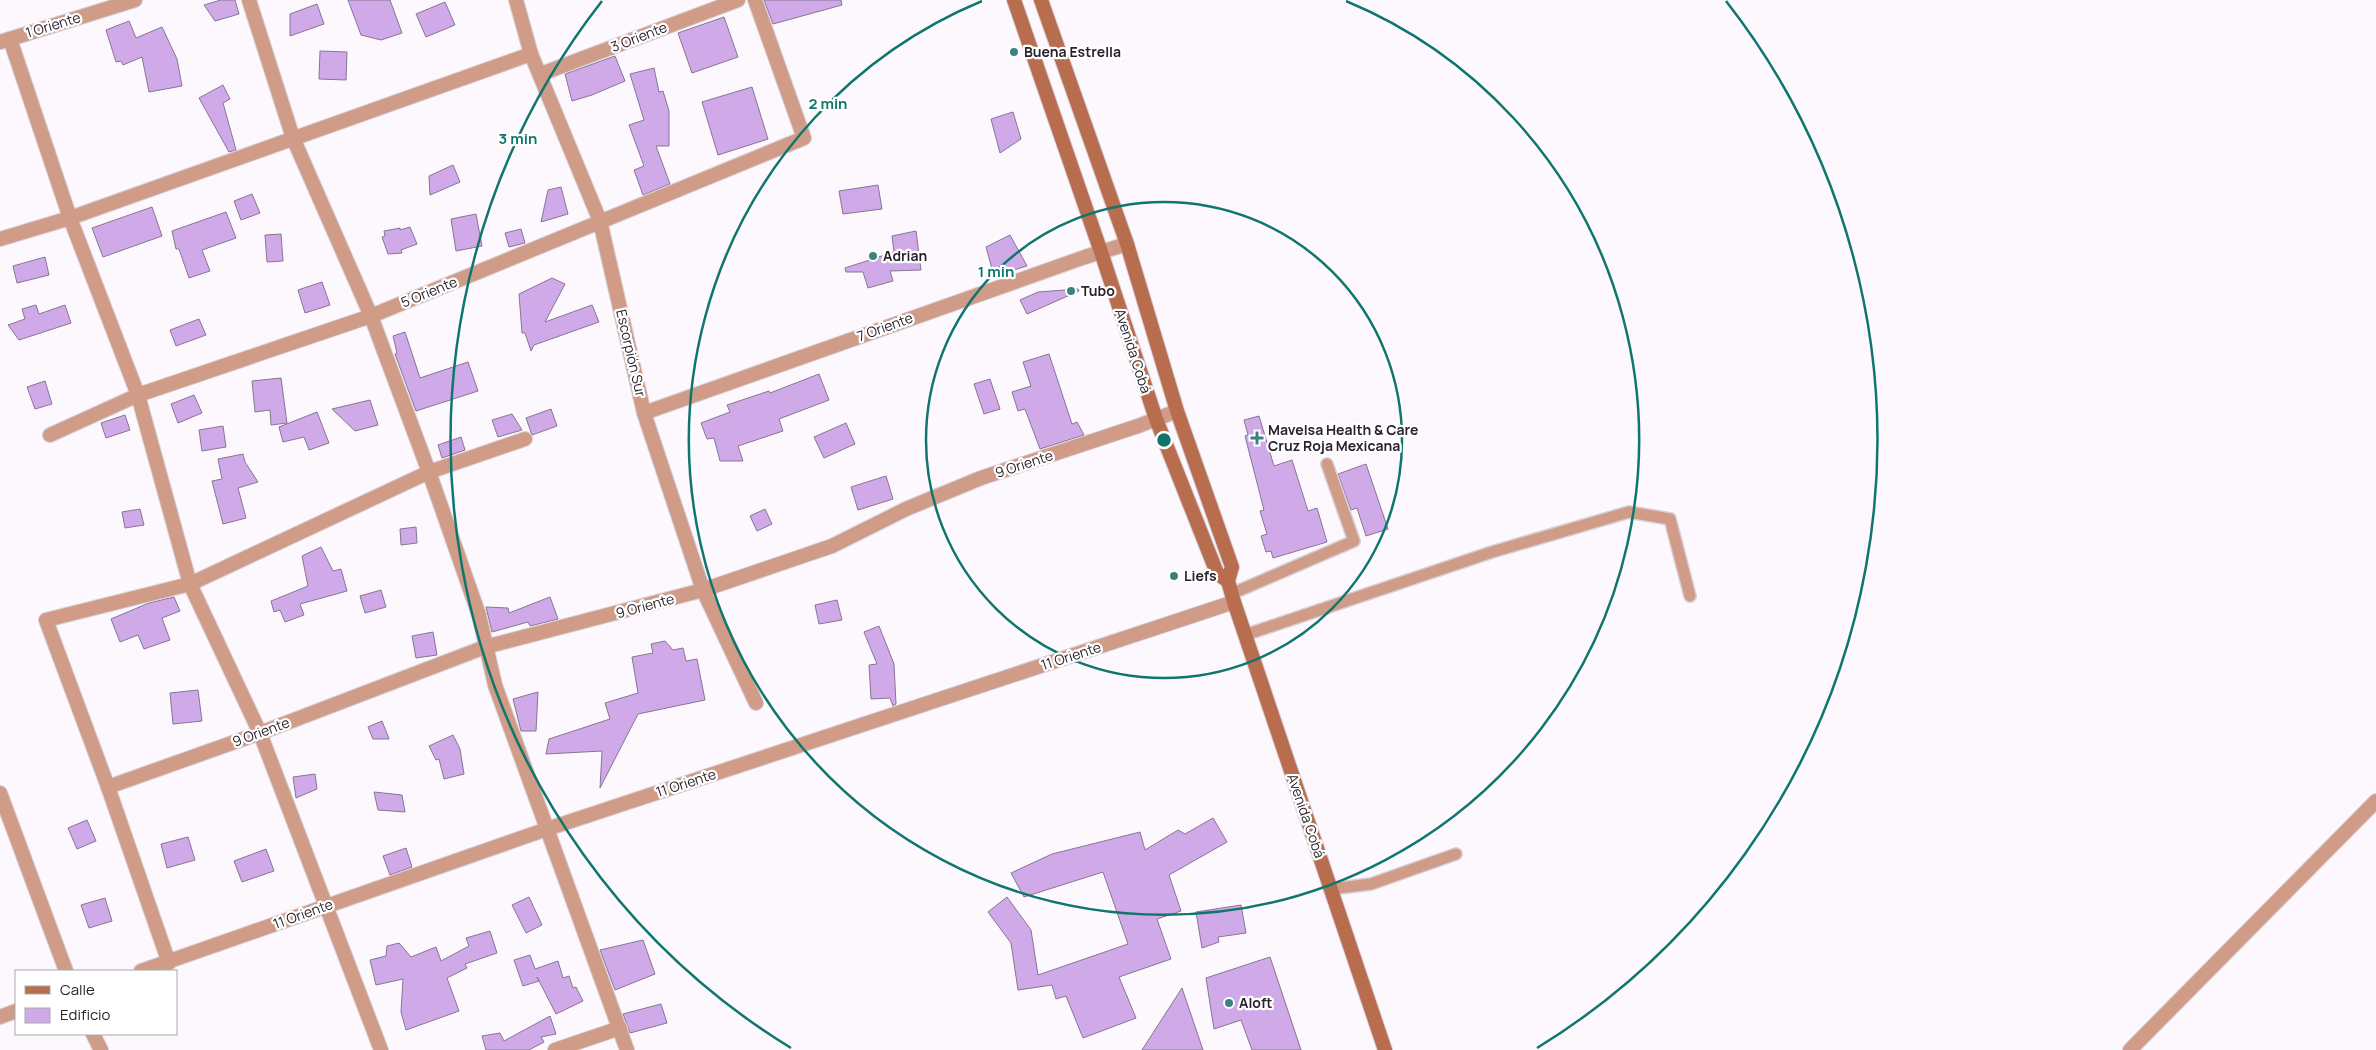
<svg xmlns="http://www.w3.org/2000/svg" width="2376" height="1050" viewBox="0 0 2376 1050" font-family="Manrope,sans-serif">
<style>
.building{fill:#d0aae8;stroke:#877592}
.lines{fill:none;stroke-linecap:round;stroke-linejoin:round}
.service-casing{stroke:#d6d1d8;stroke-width:14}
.minor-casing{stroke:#d6d1d8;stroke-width:16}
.tertiary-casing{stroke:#d6d1d8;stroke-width:16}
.secondary-casing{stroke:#d6d1d8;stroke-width:16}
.service{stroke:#d09c87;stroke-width:11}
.minor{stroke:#d09c87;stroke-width:14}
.tertiary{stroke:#d09c87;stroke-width:14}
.secondary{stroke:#b86d4e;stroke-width:14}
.ring{fill:none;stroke:#0f766e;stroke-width:2.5}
.poi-dot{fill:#3a827f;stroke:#fff;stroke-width:2}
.labels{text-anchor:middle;stroke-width:4.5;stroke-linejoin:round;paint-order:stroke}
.street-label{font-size:14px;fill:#29222d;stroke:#fff}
.poi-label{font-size:14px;font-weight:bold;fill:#29222d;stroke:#fff;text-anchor:start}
.centre{fill:#0f766e;stroke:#fff;stroke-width:2.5}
.ring-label{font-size:15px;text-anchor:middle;font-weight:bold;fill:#0f766e;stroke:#fff;stroke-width:4.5;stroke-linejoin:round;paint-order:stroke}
</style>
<rect width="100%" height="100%" fill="#fcf8fe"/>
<g class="building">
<path d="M221 0H235L239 14 215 21 204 5Z"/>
<path d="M348 0H390L402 33 381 40 361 35Z"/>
<path d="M764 0H841L842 5 773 24Z"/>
<path d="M445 2 455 25 426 37 416 14Z"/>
<path d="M317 4 324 24 290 36V14Z"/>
<path d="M724 17 738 57 692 73 678 33Z"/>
<path d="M129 21 136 38 162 27 177 59 182 86 149 92 142 57 123 65 121 61 116 62 106 30Z"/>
<path d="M320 51 347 52 346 80 319 79Z"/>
<path d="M615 56 625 81 592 95 572 101 565 74Z"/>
<path d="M654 68 659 92 663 91 669 111V146H656L670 184 643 195 634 170 644 166 629 125 644 120 630 74Z"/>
<path d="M223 85 230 99 223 103 236 150 229 152 199 98Z"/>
<path d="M752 87 768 139 718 155 702 102Z"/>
<path d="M1013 112 1021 139 1000 153 991 119Z"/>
<path d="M453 165 460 182 430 195 429 176Z"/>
<path d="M878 185 882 209 843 214 839 191Z"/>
<path d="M561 187 568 214 541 222 548 190Z"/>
<path d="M252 194 260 213 241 220 234 201Z"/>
<path d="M152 207 162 236 103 257 92 228Z"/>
<path d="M226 212 236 238 202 250 210 271 189 278 179 249H176L172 231Z"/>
<path d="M476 214 482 246 456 251 451 219Z"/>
<path d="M410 227 417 244 401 250 402 253 388 254 382 237 385 236 384 231 400 228V230Z"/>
<path d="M521 229 525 243 509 247 505 233Z"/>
<path d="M916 231 921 270 890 271 893 281 868 288 863 272H846L845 268 894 252 892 236Z"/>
<path d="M281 234 283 261 267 262 265 235Z"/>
<path d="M1010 235 1027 266 994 276 986 247Z"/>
<path d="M45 257 49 275 17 283 13 266Z"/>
<path d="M552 278 565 284 545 322 592 305 599 322 534 345 531 351 525 333H522L519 294Z"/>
<path d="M322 282 330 305 305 313 298 290Z"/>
<path d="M1078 289 1079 291 1027 314 1020 300 1038 292Z"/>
<path d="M36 305 39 314 65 305 71 323 19 340 8 325 25 319 22 309Z"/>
<path d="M199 319 206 335 176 346 170 330Z"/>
<path d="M405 332 420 378 468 362 478 391 416 411 395 354 397 353 393 336Z"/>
<path d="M1049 354 1072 424 1077 422 1084 435 1040 449 1025 409 1018 411 1012 392 1031 386 1023 362Z"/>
<path d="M819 374 829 400 779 419 783 431 738 446 743 461H720L714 438 707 439 701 423 730 412 727 405 769 391 770 393Z"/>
<path d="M281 378 287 423 271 425 270 410 255 412 252 381Z"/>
<path d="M990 379 1000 409 984 414 974 384Z"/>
<path d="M45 381 52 404 35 409 27 387Z"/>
<path d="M194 395 202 413 178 423 171 404Z"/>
<path d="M370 400 378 425 355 431 332 409Z"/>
<path d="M551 409 557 426 532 435 526 418Z"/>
<path d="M317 412 329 443 309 450 304 437 283 442 279 427Z"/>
<path d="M512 414 522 430 498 437 492 420Z"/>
<path d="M125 415 130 430 106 438 101 423Z"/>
<path d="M1259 416 1274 466 1292 460 1308 511 1317 508 1327 542 1273 558 1271 551 1266 552 1261 536 1267 534 1260 511 1264 510 1245 436 1248 435 1244 420Z"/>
<path d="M846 423 855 444 824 458 814 437Z"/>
<path d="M223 426 226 447 202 451 199 430Z"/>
<path d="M461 437 465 450 442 458 438 445Z"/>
<path d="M243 454 245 462 258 482 238 488 246 518 223 524 212 481 222 479 218 459Z"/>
<path d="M1366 464 1388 529 1366 536 1357 508 1351 510 1338 474Z"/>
<path d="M886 476 893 499 858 510 851 487Z"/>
<path d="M140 509 144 525 125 528 122 512Z"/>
<path d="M765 509 772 524 757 531 750 516Z"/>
<path d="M416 527 417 543 401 545 400 529Z"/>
<path d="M321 547 333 571 341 569 347 591 300 604 304 615 285 622 280 610 274 612 271 601 308 586 302 556Z"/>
<path d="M381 590 386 607 365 613 360 596Z"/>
<path d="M174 597 180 611 162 618 170 640 144 649 138 635 120 642 111 619 149 603Z"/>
<path d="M550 597 558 619 530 626 528 622 492 632 486 607 508 608 509 613Z"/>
<path d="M837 600 842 620 819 624 815 605Z"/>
<path d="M879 626 894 664 896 704 893 706 890 698 871 699 869 665 877 664 864 632Z"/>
<path d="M433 632 437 655 416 658 412 636Z"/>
<path d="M665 641 673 650 683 648 686 661 697 659 705 700 638 714 600 788 602 751 546 754 549 739 610 719 605 703 638 693 632 657 653 653 651 644Z"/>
<path d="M198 690 202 721 173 724 170 693Z"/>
<path d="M538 692 536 731H521L513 699Z"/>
<path d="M382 721 389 739H373L368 727Z"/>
<path d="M453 735 460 749 464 774 444 779 439 759 436 760 429 746Z"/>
<path d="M315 774 317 789 296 798 293 777Z"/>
<path d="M374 792 402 795 405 812 378 810Z"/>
<path d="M1213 818 1227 842 1169 875 1181 911 1157 919 1171 959 1119 977 1136 1018 1083 1038 1066 996 1056 999 1052 985 1018 990 1011 943 988 912 1007 897 1031 930 1038 975 1128 944 1103 872 1024 897 1011 873 1052 854 1140 832 1145 850 1178 830 1185 834Z"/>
<path d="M87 820 96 841 77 849 68 828Z"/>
<path d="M188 837 195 860 167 868 161 844Z"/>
<path d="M406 848 412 867 390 875 383 856Z"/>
<path d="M266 849 274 871 242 882 234 861Z"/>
<path d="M529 897 542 925 526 933 512 905Z"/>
<path d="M105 898 112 921 89 928 81 905Z"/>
<path d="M1241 905 1246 933 1218 937 1219 942 1202 948 1196 912Z"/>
<path d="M490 931 497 953 465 964 467 968 447 978 459 1011 406 1030 401 1012 403 979 376 985 370 960 386 956 387 946 399 943 411 957 436 947 441 961 469 946 466 938Z"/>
<path d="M643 940 655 974 615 990 600 950Z"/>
<path d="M530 955 535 969 558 961 563 978 569 976 573 988 576 987 583 1001 556 1014 537 977 539 981 523 986 514 960Z"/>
<path d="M1270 957 1301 1050H1252L1241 1020 1214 1029 1206 978Z"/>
<path d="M1182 988 1203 1050H1142Z"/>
<path d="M661 1004 667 1023 630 1033 623 1014Z"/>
<path d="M550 1016 556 1034 541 1037 544 1042 529 1050H486L482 1036 500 1033 504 1041Z"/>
</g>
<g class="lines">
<defs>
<g id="service">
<path d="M1231 594 1354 541 1327 464"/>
<path d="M1245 635 1492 552 1629 512 1670 519 1690 596"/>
<path d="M1331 889 1371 884 1456 854"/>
</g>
<g id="minor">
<path d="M249 0 293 138 371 316 429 472 479 615 495 685 627 1050"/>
<path d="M516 0 531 54 600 221 644 413 703 590 756 703"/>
<path d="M10 39 70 218 138 395 190 584 260 733 381 1050"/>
<path d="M0 42 135 0"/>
<path d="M541 74 738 0"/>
<path d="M0 239 70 218 531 54"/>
<path d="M644 413 1085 257 1127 244"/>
<path d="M50 435 138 395 371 316 804 138 755 0"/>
<path d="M108 787 260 733 485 647 703 590 832 546 906 509 981 478 1138 426 1177 411"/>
<path d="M0 793 66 971"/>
<path d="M169 963 108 787 46 620 190 584 429 472 525 439"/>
<path d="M93 1034 101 1050"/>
<path d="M555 1050 620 1028"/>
</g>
<g id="tertiary">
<path d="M141 971 547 829 1234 602"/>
<path d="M0 1017 16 1011"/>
<path d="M2130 1050 2376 801"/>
</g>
<g id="secondary">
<path d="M1014 0 1101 252 1156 419 1217 573 1228 581"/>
<path d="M1041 0 1127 244 1177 411 1232 567 1228 581 1234 602 1385 1050"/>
</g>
</defs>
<use href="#service" class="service-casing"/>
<use href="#minor" class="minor-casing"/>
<use href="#tertiary" class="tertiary-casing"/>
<use href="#secondary" class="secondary-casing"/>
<use href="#service" class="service"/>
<use href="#minor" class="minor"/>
<use href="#tertiary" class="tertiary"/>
<use href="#secondary" class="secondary"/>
</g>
<g class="ring">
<circle cx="1164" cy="440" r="238"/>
<path d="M1346 1A475 475 0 1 1 982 1"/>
<path d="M791 1048A713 713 0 0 1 602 1M1726 1A713 713 0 0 1 1537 1048"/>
</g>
<g class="poi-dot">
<circle cx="1014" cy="52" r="5"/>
<circle cx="873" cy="256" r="5"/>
<circle cx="1071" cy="291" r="5"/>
<path d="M1254.5 430.5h5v5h5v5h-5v5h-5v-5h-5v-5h5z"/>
<circle cx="1174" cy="576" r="5"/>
<circle cx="1229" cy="1003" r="5"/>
</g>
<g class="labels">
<g class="street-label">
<text transform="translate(53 25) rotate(-17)" y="5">1 Oriente</text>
<text transform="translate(639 37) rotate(-21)" y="5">3 Oriente</text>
<text transform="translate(429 292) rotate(-22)" y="5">5 Oriente</text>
<text transform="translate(885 327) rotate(-20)" y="5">7 Oriente</text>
<text transform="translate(1133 351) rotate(72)" y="5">Avenida Cobá</text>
<text transform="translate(631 353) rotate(77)" y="5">Escorpión Sur</text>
<text transform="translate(1024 464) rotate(-18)" y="5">9 Oriente</text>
<text transform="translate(645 606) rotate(-15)" y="5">9 Oriente</text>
<text transform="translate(1071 656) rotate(-18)" y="5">11 Oriente</text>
<text transform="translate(261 732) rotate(-20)" y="5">9 Oriente</text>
<text transform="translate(686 783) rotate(-18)" y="5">11 Oriente</text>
<text transform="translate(1306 816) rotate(71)" y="5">Avenida Cobá</text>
<text transform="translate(303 914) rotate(-20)" y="5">11 Oriente</text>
</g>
<g class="poi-label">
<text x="1024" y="57">Buena Estrella</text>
<text x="883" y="261">Adrian</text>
<text x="1081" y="296">Tubo</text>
<text x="1268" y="435">Mavelsa Health &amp; Care<tspan x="1268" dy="16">Cruz Roja Mexicana</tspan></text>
<text x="1184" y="581">Liefs</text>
<text x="1239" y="1008">Aloft</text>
</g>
</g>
<circle cx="1164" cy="440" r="8" class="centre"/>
<g class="ring-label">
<text x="828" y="109">2 min</text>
<text x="518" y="144">3 min</text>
<text x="996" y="277">1 min</text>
</g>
<rect x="15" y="970" width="162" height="65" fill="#ffffff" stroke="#a9a7ab"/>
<rect x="25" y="986" width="25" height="8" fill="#b86d4e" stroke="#a9a7ab"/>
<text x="60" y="995" font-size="15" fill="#29222d">Calle</text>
<rect x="25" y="1008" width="25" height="15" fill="#d0aae8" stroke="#a9a7ab"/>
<text x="60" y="1020" font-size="15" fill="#29222d">Edificio</text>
</svg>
